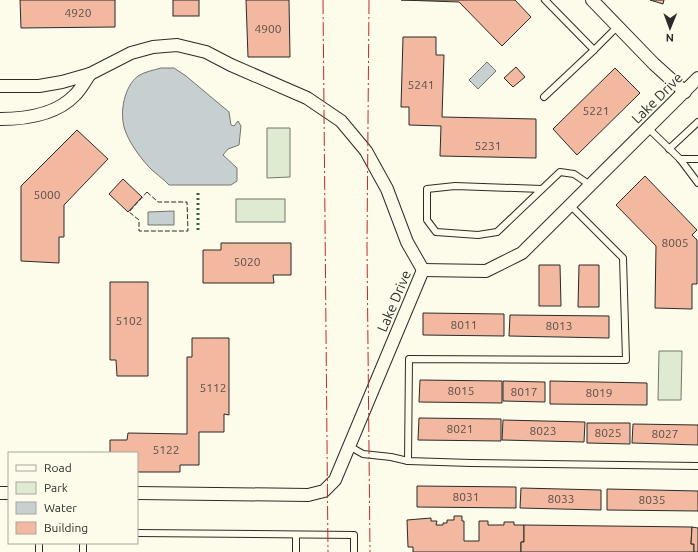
<svg xmlns="http://www.w3.org/2000/svg" width="698" height="552" viewBox="0 0 698 552" font-family="Ubuntu,sans-serif">
<style>
.green{fill:#deebd1;stroke:#74746e}
.water{fill:#c7d0d0;stroke:#74746e}
.building{fill:#f2b8a0;stroke:#2b2b2b}
.lines{fill:none;stroke-linecap:round;stroke-linejoin:round}
.service-casing{stroke:#2b2b2b;stroke-width:8}
.minor-casing{stroke:#2b2b2b;stroke-width:14}
.service{stroke:#fdfbea;stroke-width:6}
.minor{stroke:#fdfbea;stroke-width:12}
.hedge{stroke:#34623c;stroke-width:3;stroke-dasharray:2 3;stroke-linecap:butt}
.fence{stroke:#2b2b2b;stroke-width:1;stroke-dasharray:5 2;stroke-linecap:butt}
.power{stroke:#c62828;stroke-width:1;stroke-dasharray:14 3 2 3;stroke-linecap:butt}
.labels{text-anchor:middle;stroke-width:3;stroke-linejoin:round;paint-order:stroke}
.number-label{font-size:12px;fill:#5d4e48}
.street-label{font-size:14px;fill:#2b2b2b;stroke:#fdfbea}
</style>
<rect width="100%" height="100%" fill="#fdfbea"/>
<g class="green">
<path d="M267 128H290V177L267 178Z"/>
<rect x="236" y="199" width="49" height="23"/>
<path d="M659 351H682L681 400H658Z"/>
</g>
<g class="water">
<path d="M487 62 496 71 478 89 469 80Z"/>
<path d="M161 68H174L186 76 229 112 231 125 234 126 238 121 241 126 239 145 228 149 223 155 237 168V181L231 185H169C163 178 154 173 148 166 139 156 128 141 124 127 120 111 124 87 138 76 144 72 154 70 161 68Z"/>
<path d="M174 211V225H148V212Z"/>
</g>
<g class="building">
<path d="M20 0H115V27L21 28Z"/>
<rect x="173" y="0" width="26" height="16"/>
<path d="M246 0H289L290 57H248Z"/>
<path d="M401 0H515L531 17 502 46 459 2Z"/>
<path d="M650 0H664L663 4Z"/>
<path d="M403 37H436V55H444L442 117 536 119V158L440 156 441 126 409 125V107H401Z"/>
<path d="M516 67 525 77 513 87 504 78Z"/>
<path d="M615 68 640 93 577 155 553 129Z"/>
<path d="M77 130 108 159 64 205V237H59V263L21 261V186Z"/>
<path d="M645 176 697 230 692 235 697 240V284H692V309L655 308 656 246 616 205Z"/>
<path d="M123 179 142 197 128 212 109 194Z"/>
<path d="M221 243H291V275H273L274 283H203V250H221Z"/>
<path d="M539 265H560L561 306H539Z"/>
<path d="M579 265H599V307H578Z"/>
<path d="M110 282H148V376H117L116 360H110Z"/>
<path d="M423 313 504 314V336L423 335Z"/>
<path d="M510 315 609 316V338L509 336Z"/>
<path d="M192 338H229V415L224 414V432H199V465H180V472H137V453H110V440H127L128 433 187 434V357H192Z"/>
<path d="M420 380 502 381V403L419 402Z"/>
<path d="M503 381 545 382V402L503 401Z"/>
<path d="M550 381 647 383V405L550 404Z"/>
<path d="M419 418 501 419V441L418 440Z"/>
<path d="M503 420 585 422 584 442 502 440Z"/>
<path d="M587 423H630V444L587 443Z"/>
<path d="M633 424 698 425V445L632 443Z"/>
<path d="M417 486 516 487V508L417 507Z"/>
<path d="M521 488 601 490V510L520 508Z"/>
<path d="M607 489 698 491V511L607 510Z"/>
<path d="M454 516H462V521H464V541H479V521H488V525H504V522H514V525H524V542H521V552H413V547H408L407 520 431 518V521H437L436 525H443V523H447V520H454Z"/>
<path d="M524 525 692 527 691 544H694V552H521V542H524Z"/>
<path d="M692 527 698 528V552H694V544H691Z"/>
</g>
<g class="lines">
<defs>
<g id="service">
<path d="M545 0 594 50 618 26"/>
<path d="M544 97 594 50"/>
<path d="M648 128 680 159 698 183"/>
<path d="M669 149 698 122"/>
<path d="M680 159H698"/>
<path d="M542 189 455 186 427 189V220L436 232 478 235 497 232 560 172 574 174 590 185"/>
<path d="M349 446 363 454 391 457 408 461 471 463 698 466"/>
<path d="M408 461 409 359 626 360 623 258 570 205"/>
<path d="M137 533 354 535V552"/>
<path d="M39 552V543"/>
<path d="M83 552V543"/>
<path d="M296 552V535"/>
</g>
<g id="minor">
<path d="M592 0 654 64 685 92"/>
<path d="M0 86H39L62 82 90 74 131 53 153 47 177 45 206 52 231 65 307 98 341 121 366 151 387 189 407 242 423 270"/>
<path d="M0 119C27 119 56 115 75 95 81 89 85 81 90 74"/>
<path d="M423 270 486 271 522 253 698 78"/>
<path d="M0 493H9"/>
<path d="M137 493 308 495 324 491 335 480 423 270"/>
</g>
</defs>
<use href="#service" class="service-casing"/>
<use href="#minor" class="minor-casing"/>
<use href="#service" class="service"/>
<use href="#minor" class="minor"/>
<path class="hedge" d="M198 193V231"/>
<path class="fence" d="M147 192 158 202H187L188 231H139V220L129 212Z"/>
<g class="power">
<path d="M323 0 328 552"/>
<path d="M369 0 367 246 370 552"/>
</g>
</g>
<g class="labels">
<g class="number-label">
<text x="78" y="17">4920</text>
<text x="268" y="33">4900</text>
<text x="421" y="89">5241</text>
<text x="596" y="115">5221</text>
<text x="488" y="150">5231</text>
<text x="47" y="199">5000</text>
<text x="675" y="247">8005</text>
<text x="247" y="266">5020</text>
<text x="129" y="325">5102</text>
<text x="464" y="329">8011</text>
<text x="559" y="330">8013</text>
<text x="213" y="392">5112</text>
<text x="461" y="395">8015</text>
<text x="524" y="396">8017</text>
<text x="599" y="397">8019</text>
<text x="460" y="433">8021</text>
<text x="543" y="435">8023</text>
<text x="608" y="437">8025</text>
<text x="665" y="438">8027</text>
<text x="166" y="454">5122</text>
<text x="466" y="501">8031</text>
<text x="561" y="503">8033</text>
<text x="652" y="504">8035</text>
</g>
<g class="street-label">
<text transform="translate(657 98) rotate(-45)" y="5">Lake Drive</text>
<text transform="translate(394 301) rotate(-67)" y="5">Lake Drive</text>
</g>
</g>
<rect x="8" y="452" width="130" height="92" fill="#fdfbea" stroke="#a9a89e"/>
<rect x="16" y="465" width="20" height="6" fill="#fdfbea" stroke="#a9a89e"/>
<text x="44" y="472" font-size="12" fill="#2b2b2b">Road</text>
<rect x="16" y="482" width="20" height="12" fill="#deebd1" stroke="#a9a89e"/>
<text x="44" y="492" font-size="12" fill="#2b2b2b">Park</text>
<rect x="16" y="502" width="20" height="12" fill="#c7d0d0" stroke="#a9a89e"/>
<text x="44" y="512" font-size="12" fill="#2b2b2b">Water</text>
<rect x="16" y="522" width="20" height="12" fill="#f2b8a0" stroke="#a9a89e"/>
<text x="44" y="532" font-size="12" fill="#2b2b2b">Building</text>
<g transform="translate(670 28) rotate(181)" stroke="#fdfbea" stroke-width="3" paint-order="stroke">
<path d="M0-3L7 15L0 10L-7 15Z" fill="#2b2b2b"/>
<text y="-6" font-size="11" font-weight="bold" text-anchor="middle" fill="#2b2b2b">N</text>
</g>
</svg>
